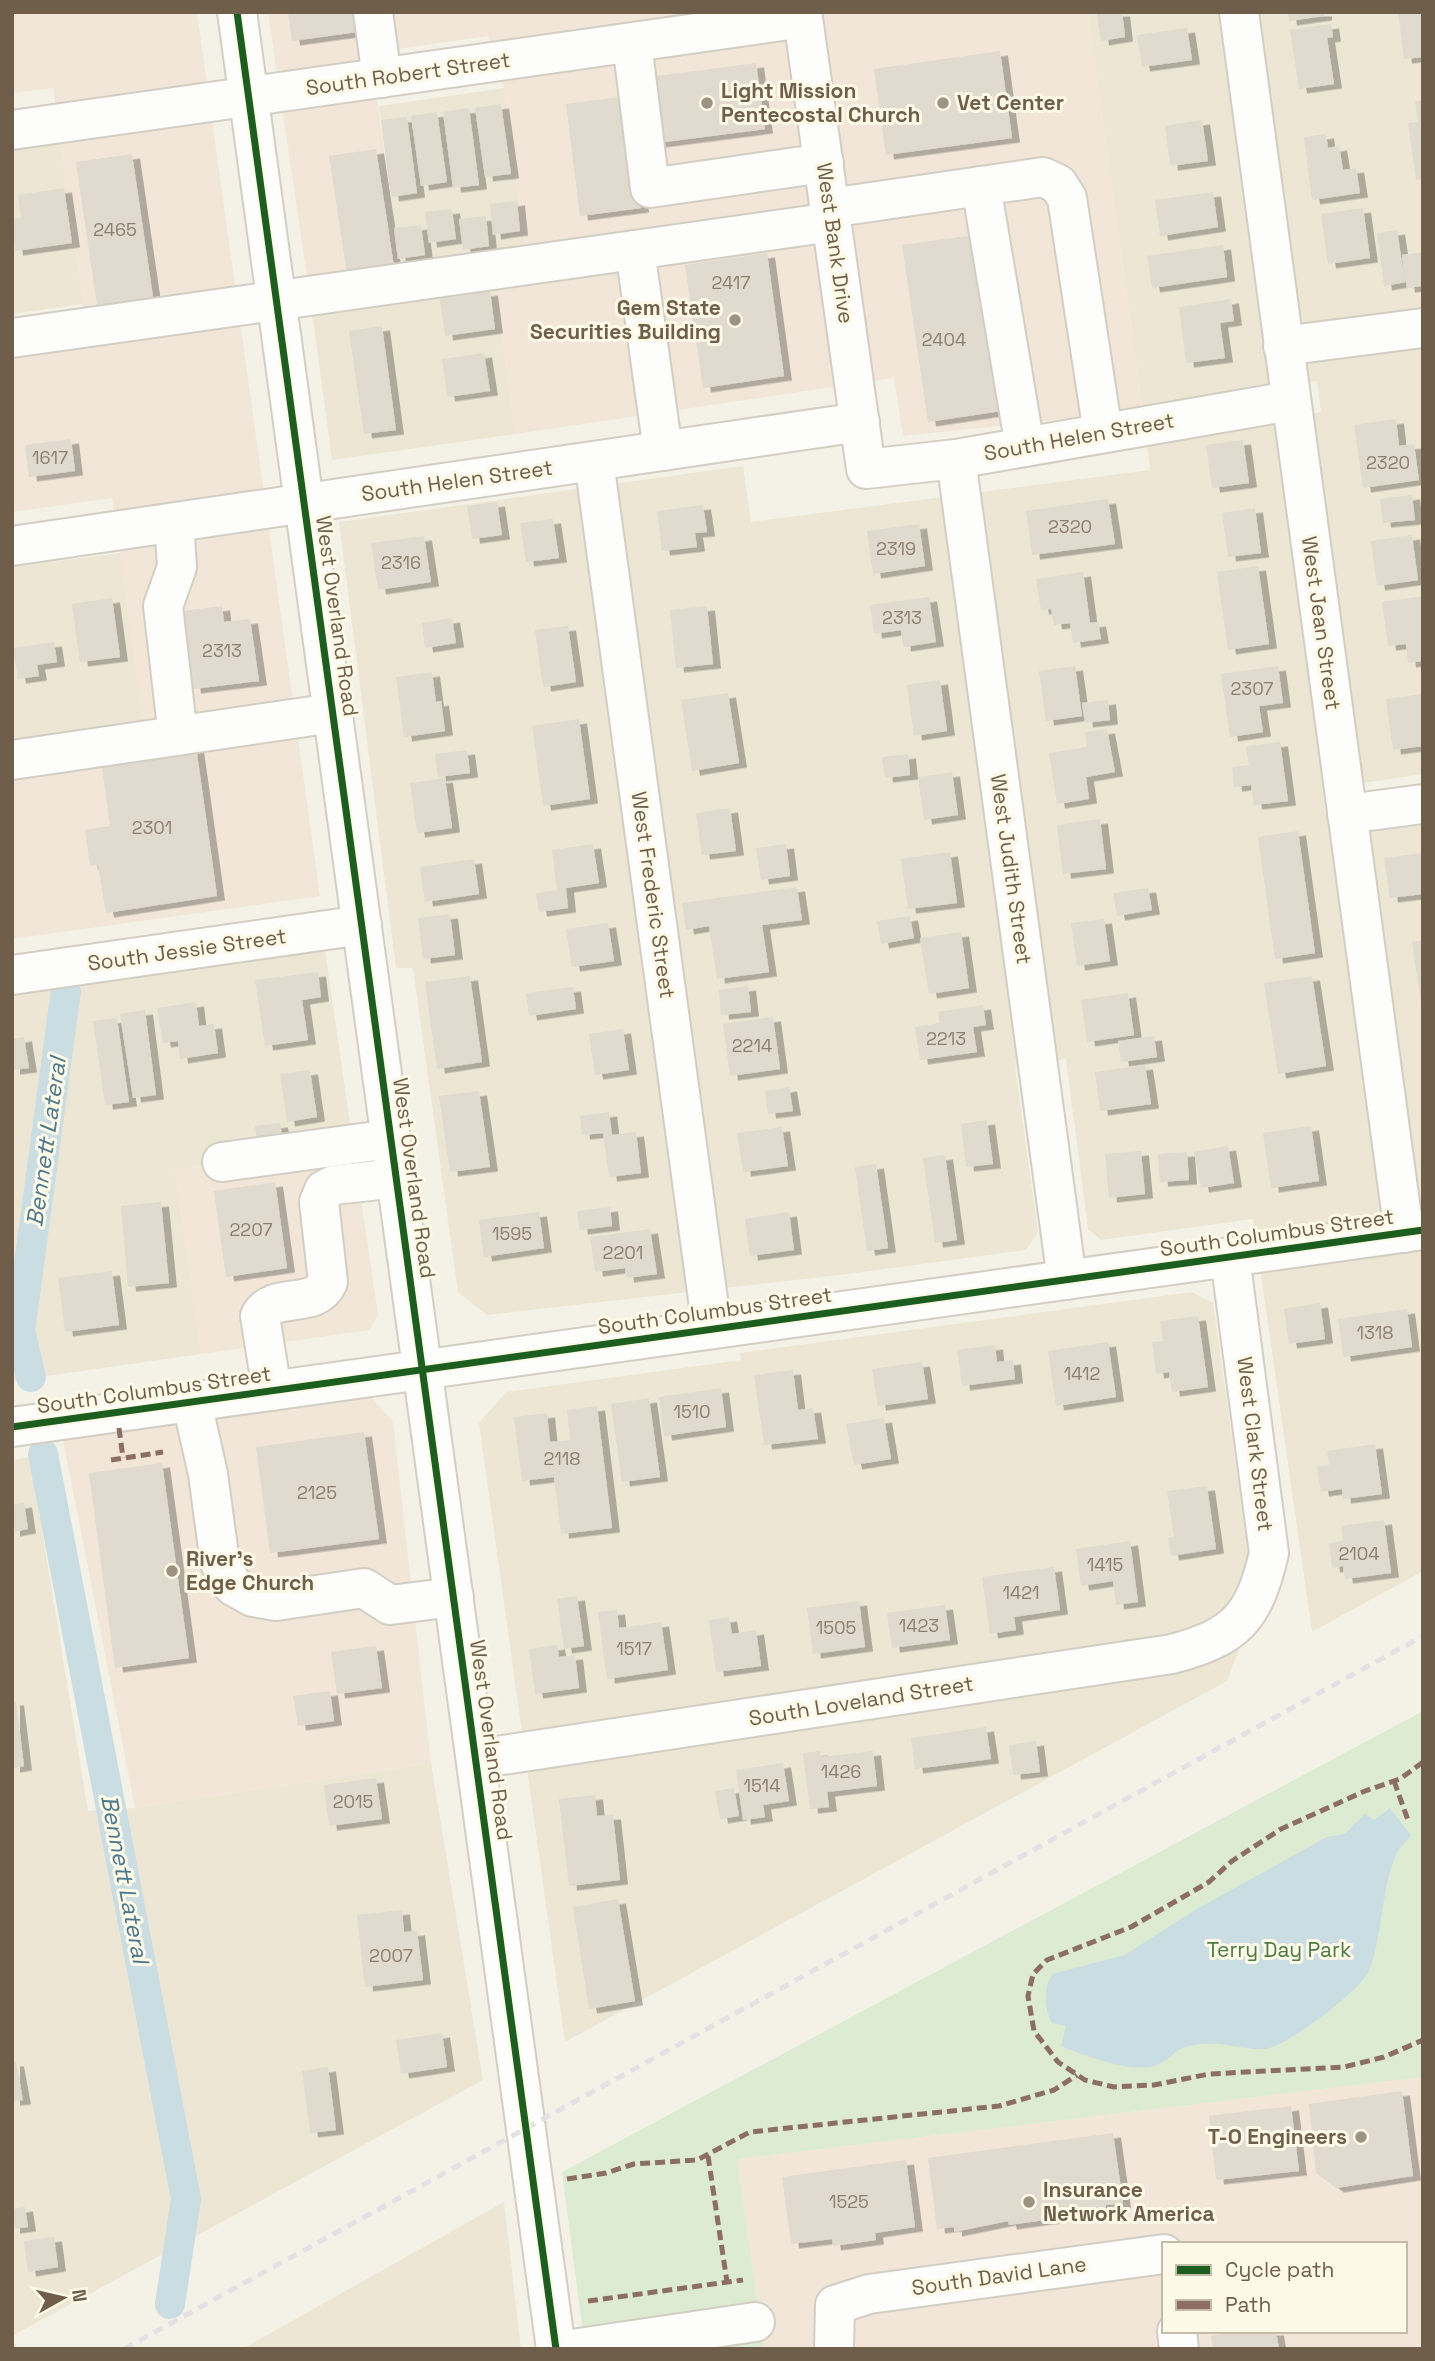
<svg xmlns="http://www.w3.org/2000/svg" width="1435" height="2361" viewBox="0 0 1435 2361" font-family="'Space Grotesk',sans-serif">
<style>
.residential{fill:#ede6d4}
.commercial{fill:#f2e6d8;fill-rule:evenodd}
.green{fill:#ddebd2}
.water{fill:#cadde3}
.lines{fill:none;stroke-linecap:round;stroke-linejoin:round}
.canal{stroke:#cadde3;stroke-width:30}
.building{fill:#e0dacf;filter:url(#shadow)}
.minor-casing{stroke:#d2cec3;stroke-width:42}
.minor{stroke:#fdfdfb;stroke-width:38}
.rail{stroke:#e4e1e4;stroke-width:5;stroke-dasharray:10 7;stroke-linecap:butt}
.quiet{stroke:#8d6e63;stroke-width:5;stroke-dasharray:10 5;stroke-linecap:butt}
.cycleway-casing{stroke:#fdf9e7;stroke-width:11}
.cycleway{stroke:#1b5e20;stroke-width:7}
.poi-dot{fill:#9e9281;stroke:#fdf9e7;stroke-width:2.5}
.labels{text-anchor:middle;stroke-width:6;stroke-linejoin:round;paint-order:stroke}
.number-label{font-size:18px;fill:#8d7f6e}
.street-label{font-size:21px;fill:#6f5e4a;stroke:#fdf9e7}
.poi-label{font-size:21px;font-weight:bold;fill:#6f5e4a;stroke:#fdf9e7;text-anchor:start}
.park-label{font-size:21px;fill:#4c7a46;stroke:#fdf9e7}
.water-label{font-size:23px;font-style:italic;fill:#4c788e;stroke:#fdf9e7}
</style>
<defs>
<filter id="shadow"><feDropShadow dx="8" dy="4.5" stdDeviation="0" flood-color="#0004"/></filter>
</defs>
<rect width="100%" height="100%" fill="#f4f2e7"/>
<g class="residential">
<path d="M1088 12H1423V774L1322 789 1331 837 1423 825V1571L1312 1632 1253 1219 1101 1240 1088 1229 1066 1059 1015 1067 1038 1232 1026 1250 848 1274 487 1315 458 1292 413 968H396L339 522 743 466 751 522 1150 470 1146 436 1321 412 1317 381 1143 411Z"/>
<path d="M504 88 526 256 400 273 379 106Z"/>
<path d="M60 139 83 304 12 314V147Z"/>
<path d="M494 278 515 434 332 460 311 304Z"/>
<path d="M120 553 144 730 12 749V567Z"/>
<path d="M325 950 353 1144 175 1170 201 1354 12 1381V990Z"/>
<path d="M1192 1292 1213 1303 1256 1606 1227 1681 565 2042 479 1423 506 1392 741 1360 740 1353Z"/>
<path d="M30 1457 88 1811 135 1808 431 1763 483 2080 12 2336V1460Z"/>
<path d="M504 2202 521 2349H242Z"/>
</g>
<g class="commercial">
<path d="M12 12H197L320 896 12 939V749L144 730 112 498 13 512 12 343 87 332 53 88 12 93Z"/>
<path d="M268 12H1088L1143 411 903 436 894 378 515 434 494 278 528 273 504 88 488 36 371 53 403 291 311 304Z"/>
<path d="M353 1144 378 1315 369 1330 201 1354 175 1170Z"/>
<path d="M371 1397 393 1421 431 1763 135 1808 63 1440Z"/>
<path d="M1423 2077V2349H764L737 2159ZM1164 2244H1405V2331H1164Z"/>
</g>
<path class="green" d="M1423 1711V2077L737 2159 764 2349H585L562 2172Z"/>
<path class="water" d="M1390 1808 1411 1835C1406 1842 1398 1849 1395 1857 1381 1891 1383 1935 1369 1971 1361 1990 1284 2049 1264 2049 1242 2050 1223 2041 1200 2044 1169 2049 1181 2053 1159 2064 1137 2076 1083 2055 1061 2046L1066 2026 1052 2023C1044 2008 1043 1989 1052 1974L1125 1955 1195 1910 1327 1837 1345 1834 1365 1813 1374 1820Z"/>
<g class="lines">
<g class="canal">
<path d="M31 1377 20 1331 66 990"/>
<path d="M43 1454 186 2199 170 2304"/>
</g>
</g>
<g class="building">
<path d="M288 12H354L357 32 292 41Z"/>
<path d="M1122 12 1125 37 1101 41 1097 13Z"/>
<path d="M1288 12H1324V16L1289 21Z"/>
<path d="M1398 12H1423V57L1404 59Z"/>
<path d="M1331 24 1333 37 1327 38 1334 84 1299 89 1290 30Z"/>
<path d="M1187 28 1192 60 1142 67 1137 35Z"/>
<path d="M1000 51 1012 138 886 155 874 69Z"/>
<path d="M756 63 765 129 657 143 649 77Z"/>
<path d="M627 96 641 208 580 216 566 104Z"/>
<path d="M1423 100V179L1416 180 1408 123 1418 122 1415 101Z"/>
<path d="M501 104 511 174 485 177 475 108Z"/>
<path d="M469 108 479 185 453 188 443 112Z"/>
<path d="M437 112 447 182 421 186 411 116Z"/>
<path d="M407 117 417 193 391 197 381 120Z"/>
<path d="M1202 120 1208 161 1170 166 1165 126Z"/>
<path d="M1326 134 1328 148 1339 146 1343 170 1356 168 1360 193 1312 200 1304 137Z"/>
<path d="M376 149 394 267 347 274 329 156Z"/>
<path d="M132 154 153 297 97 305 76 162Z"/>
<path d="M64 188 72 243 15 251 12 219 21 218 18 195Z"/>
<path d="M1213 192 1218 227 1160 236 1155 200Z"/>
<path d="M517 201 520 231 493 235 490 204Z"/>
<path d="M1363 208 1370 258 1328 264 1321 214Z"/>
<path d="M452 209 456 239 429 243 425 212Z"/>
<path d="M486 216 489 246 463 250 459 219Z"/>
<path d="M421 225 425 255 398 259 394 228Z"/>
<path d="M1397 230 1404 276 1402 255 1423 252V286L1407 288 1406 282 1384 286 1377 233Z"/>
<path d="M974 235 1001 411 928 422 902 245Z"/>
<path d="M1223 245 1227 277 1152 288 1147 256Z"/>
<path d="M767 253 784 376 703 388 685 265Z"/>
<path d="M490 291 495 329 445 336 440 299Z"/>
<path d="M1231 299 1234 321 1220 323 1225 358 1186 363 1179 307Z"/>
<path d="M382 326 396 430 364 434 349 331Z"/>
<path d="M484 353 490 391 447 397 442 359Z"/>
<path d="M1396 419 1399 446 1414 444 1419 480 1363 488 1354 425Z"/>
<path d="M71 439 75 471 29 477 25 445Z"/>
<path d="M1243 440 1249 483 1212 488 1206 445Z"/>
<path d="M1412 495 1415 520 1383 523 1380 499Z"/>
<path d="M1108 499 1115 544 1032 555 1026 511Z"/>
<path d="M497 502 502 535 472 539 467 506Z"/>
<path d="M703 505 707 532 695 533 697 547 662 551 657 511Z"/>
<path d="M1255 508 1261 553 1228 557 1222 513Z"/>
<path d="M553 519 559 558 526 562 520 523Z"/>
<path d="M919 524 925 566 873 574 867 531Z"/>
<path d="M1412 535 1418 580 1377 586 1371 541Z"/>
<path d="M424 536 431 582 378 590 371 543Z"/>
<path d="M1258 566 1269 644 1228 650 1217 572Z"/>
<path d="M1083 572 1090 623 1098 622 1101 639 1073 643 1070 623 1054 625 1051 609 1041 610 1036 579Z"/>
<path d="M1423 596V661L1408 663 1406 644 1388 646 1382 602Z"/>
<path d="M929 597 936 642 903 647 901 630 874 634 870 605Z"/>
<path d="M112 598 120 657 80 662 72 604Z"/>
<path d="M222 606 224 622 250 619 259 681 193 689 183 611Z"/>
<path d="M707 606 713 664 676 668 670 610Z"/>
<path d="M452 618 456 643 425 648 422 623Z"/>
<path d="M568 626 576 682 543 687 535 630Z"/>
<path d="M54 642 57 662 37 665 39 676 18 679 13 648Z"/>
<path d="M1075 666 1082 716 1046 721 1039 671Z"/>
<path d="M1278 666 1283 703 1259 706 1263 732 1230 737 1221 674Z"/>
<path d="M432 672 436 702 441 701 445 731 404 737 396 677Z"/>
<path d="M940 680 947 731 914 736 907 685Z"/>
<path d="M728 693 739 763 692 771 681 700Z"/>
<path d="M1421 694 1423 746 1393 750 1386 699Z"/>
<path d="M1108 700 1110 720 1085 723 1082 703Z"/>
<path d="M579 719 590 799 543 806 532 726Z"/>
<path d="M1107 729 1115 772 1086 777 1089 799 1057 804 1049 753 1087 747 1085 732Z"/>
<path d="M1280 742 1288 801 1254 805 1251 785 1234 787 1232 767 1249 765 1246 746Z"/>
<path d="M196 747 217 896 106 913 98 865 90 866 85 830 110 826 101 760Z"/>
<path d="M467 750 470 773 438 777 435 754Z"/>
<path d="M908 754 910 775 885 778 882 757Z"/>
<path d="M952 772 958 815 924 820 918 777Z"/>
<path d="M445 778 452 828 417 833 410 783Z"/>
<path d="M730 808 736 851 702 855 696 813Z"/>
<path d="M1100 819 1106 869 1063 874 1057 825Z"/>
<path d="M1298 831 1315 953 1275 959 1258 837Z"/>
<path d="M593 844 599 883 566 888 568 908 539 912 536 893 557 890 552 850Z"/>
<path d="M786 844 790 876 761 880 756 848Z"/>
<path d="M950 852 957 903 908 909 901 859Z"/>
<path d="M1423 853V894L1390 898 1384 858Z"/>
<path d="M474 859 479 894 425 902 420 867Z"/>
<path d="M797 887 802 920 762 925 769 972 717 979 709 926 686 930 682 903Z"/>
<path d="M1148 888 1152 910 1117 916 1113 893Z"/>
<path d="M450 914 455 955 423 959 418 918Z"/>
<path d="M910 916 914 938 881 944 877 921Z"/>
<path d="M1104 919 1110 961 1077 966 1071 923Z"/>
<path d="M608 923 614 961 572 967 566 929Z"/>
<path d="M961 932 969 988 929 994 920 938Z"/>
<path d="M1423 940V1002H1421L1412 942Z"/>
<path d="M318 972 321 997 302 1000 308 1040 265 1046 255 980Z"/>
<path d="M470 976 482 1062 437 1069 425 982Z"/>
<path d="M1312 976 1326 1066 1278 1074 1264 983Z"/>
<path d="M748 986 751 1012 721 1015 719 990Z"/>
<path d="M573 987 576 1009 529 1016 526 993Z"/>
<path d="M1128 993 1134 1035 1087 1042 1081 1000Z"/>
<path d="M196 1002 199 1026 214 1024 218 1053 180 1059 178 1041 163 1043 157 1008Z"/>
<path d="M983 1005 986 1025 973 1027 977 1052 920 1060 915 1027 940 1023 938 1012Z"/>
<path d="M145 1010 156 1095 133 1098 120 1014Z"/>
<path d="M773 1017 780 1069 730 1076 723 1024Z"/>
<path d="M117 1018 129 1102 105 1105 93 1021Z"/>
<path d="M623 1029 629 1070 595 1075 589 1034Z"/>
<path d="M1154 1036 1157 1057 1121 1062 1118 1041Z"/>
<path d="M24 1037 29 1068 12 1070V1039Z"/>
<path d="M1145 1065 1151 1104 1100 1111 1095 1072Z"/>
<path d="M310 1070 317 1117 287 1122 280 1074Z"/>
<path d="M789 1087 793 1111 768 1114 765 1091Z"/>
<path d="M479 1091 490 1167 450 1172 439 1096Z"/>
<path d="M609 1112 612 1135 636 1132 641 1173 609 1177 603 1133 582 1135 580 1116Z"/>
<path d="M987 1120 993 1164 966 1167 961 1124Z"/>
<path d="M280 1123 284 1145 258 1148 255 1126Z"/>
<path d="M1311 1126 1319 1181 1271 1188 1263 1133Z"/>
<path d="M782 1127 788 1166 743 1172 737 1133Z"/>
<path d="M1228 1146 1234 1183 1201 1188 1194 1152Z"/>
<path d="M1141 1151 1145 1194 1109 1198 1105 1154Z"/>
<path d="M1187 1152 1189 1180 1160 1182 1158 1154Z"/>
<path d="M945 1155 957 1240 935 1243 923 1158Z"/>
<path d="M876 1164 888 1248 867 1251 855 1167Z"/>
<path d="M275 1182 287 1268 226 1277 214 1191Z"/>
<path d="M161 1202 169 1283 128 1287 121 1206Z"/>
<path d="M610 1207 612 1226 580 1230 577 1211Z"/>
<path d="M539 1212 544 1248 484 1257 479 1220Z"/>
<path d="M789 1212 794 1250 750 1256 745 1219Z"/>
<path d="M650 1229 657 1274 626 1278 625 1268 595 1272 590 1237Z"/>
<path d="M112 1271 119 1325 65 1332 58 1278Z"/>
<path d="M1320 1303 1325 1339 1289 1344 1284 1309Z"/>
<path d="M1407 1309 1412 1347 1343 1357 1338 1319Z"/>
<path d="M1198 1316 1208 1387 1172 1392 1169 1372 1156 1374 1152 1342 1163 1341 1160 1321Z"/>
<path d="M1108 1342 1116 1397 1056 1406 1048 1351Z"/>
<path d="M995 1345 997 1362 1013 1360 1015 1379 962 1386 957 1350Z"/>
<path d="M922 1362 928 1399 878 1406 872 1369Z"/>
<path d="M793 1370 798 1410 813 1408 818 1439 764 1445 754 1375Z"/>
<path d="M721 1388 726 1427 664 1436 659 1397Z"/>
<path d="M649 1398 660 1477 622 1482 611 1404Z"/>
<path d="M597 1406 612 1528 561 1534 554 1477 522 1481 514 1417 547 1413 550 1442 570 1440 567 1410Z"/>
<path d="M884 1418 891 1459 854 1465 846 1424Z"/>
<path d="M364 1432 379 1539 270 1553 256 1447Z"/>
<path d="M1375 1444 1382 1494 1343 1499 1342 1489 1321 1492 1317 1467 1329 1465 1327 1451Z"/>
<path d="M162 1463 189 1658 115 1668 89 1473Z"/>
<path d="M1207 1486 1216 1549 1171 1556 1168 1538 1174 1537 1167 1491Z"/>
<path d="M24 1503 28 1529 12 1532V1505Z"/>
<path d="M1384 1520 1391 1573 1345 1579 1343 1566 1332 1568 1329 1543 1343 1541 1341 1526Z"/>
<path d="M1130 1541 1138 1602 1116 1605 1113 1581 1081 1586 1076 1549Z"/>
<path d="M1054 1567 1060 1610 1014 1617 1016 1630 990 1634 982 1577Z"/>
<path d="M577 1596 584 1646 564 1649 557 1599Z"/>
<path d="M859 1601 865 1647 813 1654 807 1608Z"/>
<path d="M945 1605 950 1640 892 1648 887 1613Z"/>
<path d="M617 1610 619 1628 661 1622 668 1670 607 1679 598 1612Z"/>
<path d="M729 1617 732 1634 756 1630 761 1666 716 1672 709 1620Z"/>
<path d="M557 1645 559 1657 575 1655 579 1688 535 1694 529 1649Z"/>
<path d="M376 1646 382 1688 337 1694 331 1652Z"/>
<path d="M330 1691 334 1721 298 1726 293 1696Z"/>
<path d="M12 1701H16L24 1766 12 1768Z"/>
<path d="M986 1727 991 1759 915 1769 911 1738Z"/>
<path d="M1036 1741 1040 1772 1013 1775 1009 1745Z"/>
<path d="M820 1751 821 1757 873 1751 877 1786 827 1792 829 1807 810 1809 803 1753Z"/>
<path d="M783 1763 789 1801 763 1805 765 1817 743 1820 736 1770Z"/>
<path d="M376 1778 382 1819 329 1826 324 1785Z"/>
<path d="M734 1788 739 1816 720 1819 715 1791Z"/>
<path d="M595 1795 597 1816 613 1815 620 1880 569 1886 559 1799Z"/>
<path d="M618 1899 635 2001 589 2009 573 1907Z"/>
<path d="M402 1910 404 1932 417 1931 423 1980 365 1987 357 1915Z"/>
<path d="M442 2033 447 2067 401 2074 396 2040Z"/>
<path d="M12 2062H16L23 2100 12 2101Z"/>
<path d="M328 2067 336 2130 310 2133 302 2071Z"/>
<path d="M1402 2091 1413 2176 1336 2188 1316 2173 1309 2104Z"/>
<path d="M1291 2106 1299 2171 1216 2180 1209 2116Z"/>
<path d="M1113 2133 1123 2203 1106 2205V2210L1051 2214 1052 2219 1009 2225 1008 2221 954 2232V2227L937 2229 928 2158Z"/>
<path d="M906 2160 915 2227 875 2233 876 2240 833 2246 832 2239 791 2244 782 2177Z"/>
<path d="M25 2207 28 2227 12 2229V2209Z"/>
<path d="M54 2237 58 2267 28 2272 24 2241Z"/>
<path d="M1240 2331H1276L1279 2349H1213L1211 2336Z"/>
</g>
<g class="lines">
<defs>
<g id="minor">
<path d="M237 12 556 2349"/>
<path d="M373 12 382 78"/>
<path d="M1239 12 1404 1233"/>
<path d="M632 43 650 188 824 163"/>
<path d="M12 130 803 18 866 469 956 459 1290 401"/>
<path d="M981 186 1025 447"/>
<path d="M830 208 1043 177 1058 184 1067 198 1103 433"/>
<path d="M635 250 663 451"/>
<path d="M12 338 832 222"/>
<path d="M1283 346 1423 328"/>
<path d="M956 459 1067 1280"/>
<path d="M594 461 712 1329"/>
<path d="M174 523 177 567 163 606 178 736"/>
<path d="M12 546 860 422"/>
<path d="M12 760 333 713"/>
<path d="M1347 814 1423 804"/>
<path d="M12 975 362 925"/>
<path d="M222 1162 391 1139"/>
<path d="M272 1391 260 1316C275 1290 315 1311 328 1282L319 1202 324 1190 334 1185 397 1178"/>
<path d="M192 1403 208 1474 220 1563 233 1586 253 1597 276 1601 364 1588 390 1605 454 1597"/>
<path d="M12 1427 1423 1230"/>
<path d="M476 1759 1172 1654C1236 1637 1254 1618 1269 1553L1230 1257"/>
<path d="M1177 2331 1179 2349"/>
<path d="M572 2349 755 2322"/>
<path d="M834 2349 835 2305 869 2294 1164 2254"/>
</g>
</defs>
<use href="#minor" class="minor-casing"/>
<use href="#minor" class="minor"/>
<path class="rail" d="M124 2349 1423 1636"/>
<g class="quiet">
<path d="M119 1428 123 1458"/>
<path d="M111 1460 163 1452"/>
<path d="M1423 1762 1400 1779 1365 1791 1281 1829 1232 1861 1209 1882 1131 1927 1047 1960 1033 1974 1028 1996 1034 2031 1058 2062 1085 2080 1114 2087 1154 2085 1209 2074 1344 2067 1384 2057 1423 2040"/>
<path d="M1394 1781 1409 1823"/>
<path d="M708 2156 727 2282"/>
<path d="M567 2179 606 2173 634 2164 697 2160 750 2132 999 2106 1054 2090 1077 2075"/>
<path d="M588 2301 743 2280"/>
</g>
<defs>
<g id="cycleway">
<path d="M237 12 556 2349"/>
<path d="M12 1427 1423 1230"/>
</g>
</defs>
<use href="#cycleway" class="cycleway-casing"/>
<use href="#cycleway" class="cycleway"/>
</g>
<g class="poi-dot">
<circle cx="707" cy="103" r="7"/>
<circle cx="943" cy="103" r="7"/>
<circle cx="735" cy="320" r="7"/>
<circle cx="172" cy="1571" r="7"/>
<circle cx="1361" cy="2137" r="7"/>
<circle cx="1029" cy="2202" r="7"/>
</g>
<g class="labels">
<g class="number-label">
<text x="115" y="236">2465</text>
<text x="731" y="289">2417</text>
<text x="944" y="346">2404</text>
<text x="50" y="464">1617</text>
<text x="1388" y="469">2320</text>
<text x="1070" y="533">2320</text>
<text x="896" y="555">2319</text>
<text x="401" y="569">2316</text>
<text x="902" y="624">2313</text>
<text x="222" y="657">2313</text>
<text x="1252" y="695">2307</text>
<text x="152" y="834">2301</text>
<text x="946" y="1045">2213</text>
<text x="752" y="1052">2214</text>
<text x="251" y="1236">2207</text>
<text x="512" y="1240">1595</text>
<text x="623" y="1259">2201</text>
<text x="1375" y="1339">1318</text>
<text x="1082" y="1380">1412</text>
<text x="692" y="1418">1510</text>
<text x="562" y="1465">2118</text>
<text x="317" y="1499">2125</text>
<text x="1359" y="1560">2104</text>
<text x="1105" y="1571">1415</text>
<text x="1021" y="1599">1421</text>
<text x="919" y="1632">1423</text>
<text x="836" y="1634">1505</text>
<text x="634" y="1655">1517</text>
<text x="841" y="1778">1426</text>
<text x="762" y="1792">1514</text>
<text x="353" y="1808">2015</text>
<text x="391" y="1962">2007</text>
<text x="849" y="2208">1525</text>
</g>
<g class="street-label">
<text transform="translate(408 74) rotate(-8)" y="7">South Robert Street</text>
<text transform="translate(835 243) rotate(82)" y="7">West Bank Drive</text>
<text transform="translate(1079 437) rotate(-10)" y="7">South Helen Street</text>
<text transform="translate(457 481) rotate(-8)" y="7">South Helen Street</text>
<text transform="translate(337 616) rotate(82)" y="7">West Overland Road</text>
<text transform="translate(1321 623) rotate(82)" y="7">West Jean Street</text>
<text transform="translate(1011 869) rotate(82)" y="7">West Judith Street</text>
<text transform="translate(653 895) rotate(82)" y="7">West Frederic Street</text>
<text transform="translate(187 950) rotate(-8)" y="7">South Jessie Street</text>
<text transform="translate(414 1178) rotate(82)" y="7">West Overland Road</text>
<text transform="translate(1277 1233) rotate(-8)" y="7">South Columbus Street</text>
<text transform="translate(715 1311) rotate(-8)" y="7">South Columbus Street</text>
<text transform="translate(154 1390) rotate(-8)" y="7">South Columbus Street</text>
<text transform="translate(1255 1444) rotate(83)" y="7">West Clark Street</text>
<text transform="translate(861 1701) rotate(-9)" y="7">South Loveland Street</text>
<text transform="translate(491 1740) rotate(82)" y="7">West Overland Road</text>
<text transform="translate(999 2276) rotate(-8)" y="7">South David Lane</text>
</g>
<g class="poi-label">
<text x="721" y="98">Light Mission<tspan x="721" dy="24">Pentecostal Church</tspan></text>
<text x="957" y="110">Vet Center</text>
<text x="721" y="315" text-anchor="end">Gem State<tspan x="721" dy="24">Securities Building</tspan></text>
<text x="186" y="1566">River's<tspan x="186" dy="24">Edge Church</tspan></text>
<text x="1347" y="2144" text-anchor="end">T-O Engineers</text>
<text x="1043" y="2197">Insurance<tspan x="1043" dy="24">Network America</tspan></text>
</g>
<g class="park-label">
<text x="1279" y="1957">Terry Day Park</text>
</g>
<g class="water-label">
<text transform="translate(46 1142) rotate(-82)" y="8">Bennett Lateral</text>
<text transform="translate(125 1879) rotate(79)" y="8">Bennett Lateral</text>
</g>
</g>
<rect width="1435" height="2361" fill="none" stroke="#6f5e4a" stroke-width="28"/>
<rect x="1162" y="2242" width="245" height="91" fill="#fdf9e7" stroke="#c4bba8" stroke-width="2"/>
<rect x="1176" y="2265" width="35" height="10" fill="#1b5e20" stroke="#c4bba8" stroke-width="2"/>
<text x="1225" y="2277" font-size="21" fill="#6f5e4a">Cycle path</text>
<rect x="1176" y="2300" width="35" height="10" fill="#8d6e63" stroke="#c4bba8" stroke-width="2"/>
<text x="1225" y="2312" font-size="21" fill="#6f5e4a">Path</text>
<g transform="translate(63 2298) rotate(82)" stroke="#fdf9e7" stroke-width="5" paint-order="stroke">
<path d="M0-5L12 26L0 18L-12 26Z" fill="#6f5e4a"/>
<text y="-10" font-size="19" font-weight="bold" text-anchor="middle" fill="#6f5e4a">N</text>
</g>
</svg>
